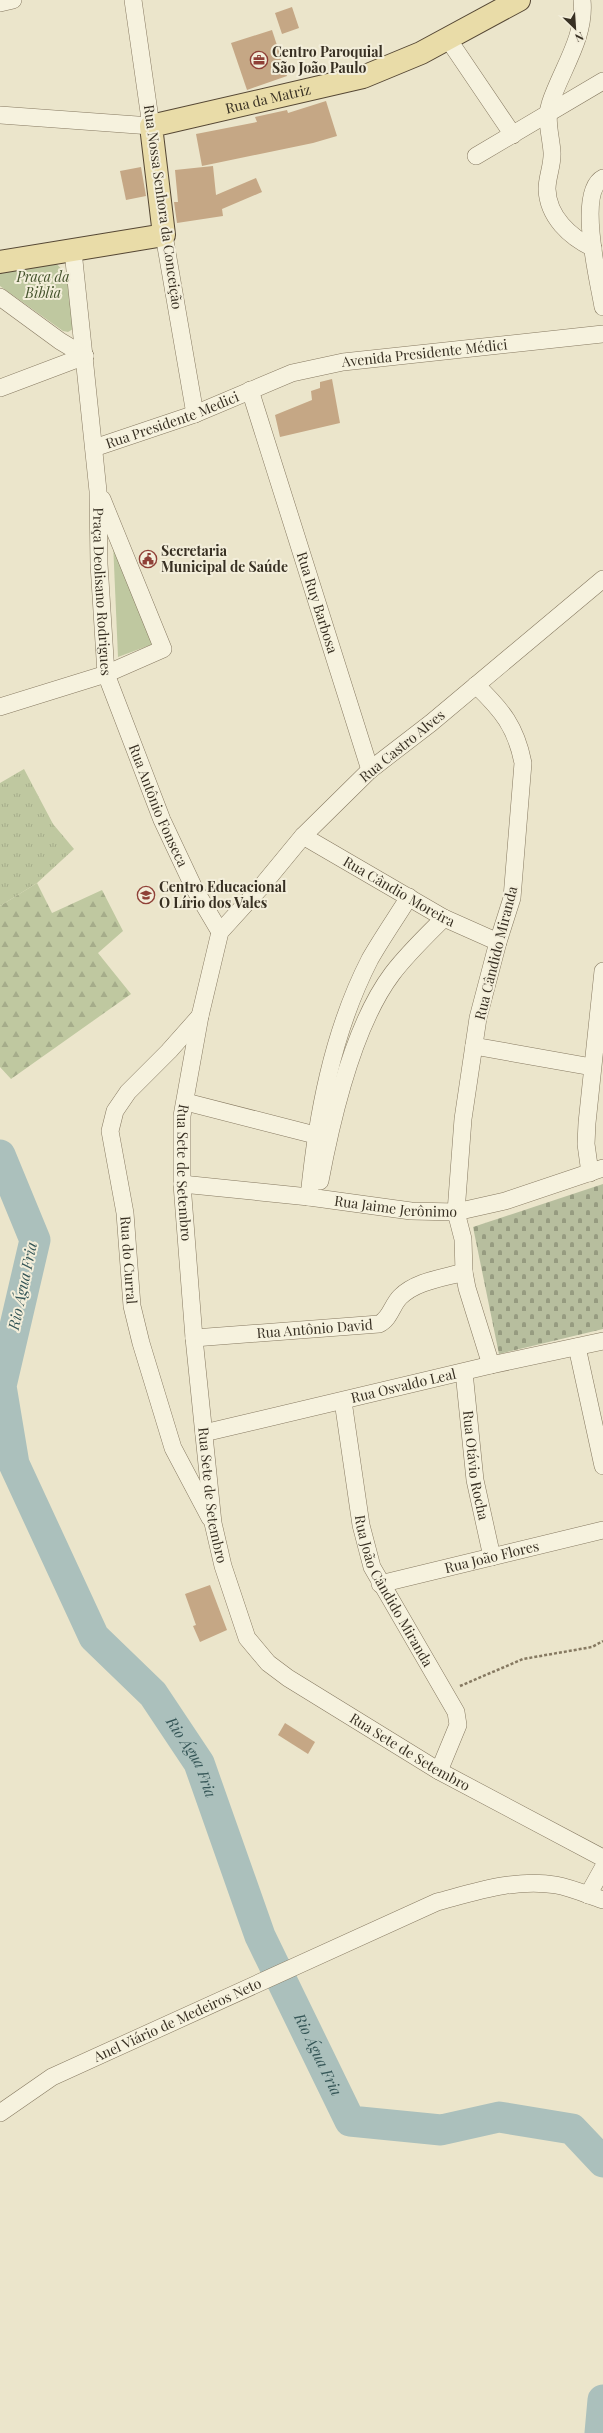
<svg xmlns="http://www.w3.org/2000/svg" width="603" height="2433" viewBox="0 0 603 2433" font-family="'Playfair Display',serif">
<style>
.grass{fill:url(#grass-tufts)}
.forest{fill:url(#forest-firs)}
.cemetery{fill:url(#cemetery-stones)}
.park{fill:#bfc8a0}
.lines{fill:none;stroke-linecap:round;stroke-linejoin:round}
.river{stroke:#abc0bc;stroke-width:31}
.building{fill:#c5a785}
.minor-casing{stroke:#867961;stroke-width:18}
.major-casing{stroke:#554734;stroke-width:24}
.path{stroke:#867961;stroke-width:2.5;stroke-dasharray:3 2;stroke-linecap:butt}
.minor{stroke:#f6f2de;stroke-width:17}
.major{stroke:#e9dca8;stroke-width:22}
.labels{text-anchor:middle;stroke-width:4;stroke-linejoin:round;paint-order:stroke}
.poi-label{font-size:14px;font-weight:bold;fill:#383023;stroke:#f3eeda;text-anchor:start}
.street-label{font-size:14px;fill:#383023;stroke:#f3eeda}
.park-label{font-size:14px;font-style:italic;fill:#44532c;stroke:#f3eeda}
.water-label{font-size:15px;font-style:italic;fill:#345556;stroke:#f3eeda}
</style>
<defs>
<pattern id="grass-tufts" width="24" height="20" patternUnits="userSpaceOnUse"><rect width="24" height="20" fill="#bfc8a0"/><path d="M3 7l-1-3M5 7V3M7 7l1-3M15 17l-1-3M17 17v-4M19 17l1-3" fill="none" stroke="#a5ac8a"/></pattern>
<pattern id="forest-firs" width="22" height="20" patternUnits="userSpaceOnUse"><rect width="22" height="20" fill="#bfc8a0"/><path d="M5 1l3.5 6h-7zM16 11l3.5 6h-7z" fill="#a5ac8a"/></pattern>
<pattern id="cemetery-stones" width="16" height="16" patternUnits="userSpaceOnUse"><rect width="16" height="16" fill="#b7be9e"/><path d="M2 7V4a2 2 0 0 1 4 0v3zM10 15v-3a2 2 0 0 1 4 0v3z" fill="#969b80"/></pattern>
</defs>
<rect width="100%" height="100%" fill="#ebe5cb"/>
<path class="grass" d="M24 769 53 824 74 849 37 883 0 906V783Z"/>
<path class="forest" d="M37 883 52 913 102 890 123 931 98 953 131 994 11 1079 0 1067V906Z"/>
<path class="cemetery" d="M603 1184V1329L499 1354 473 1227Z"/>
<g class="park">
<path d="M55 262 65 273 68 280 73 329 68 332 63 331 0 286V268Z"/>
<path d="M113 542 153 644 118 657Z"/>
</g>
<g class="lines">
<g class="river">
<path id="s1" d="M0 1155 35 1240 1 1386 14 1464 94 1637 153 1694 199 1763 260 1936 350 2121 441 2130 499 2117 572 2129 603 2162"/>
<path d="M600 2433 603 2400"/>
</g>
</g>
<g class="building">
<path d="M292 7 299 28 282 34 275 13Z"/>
<path d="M272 30 287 76 247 90 231 43Z"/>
<path d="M326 101 337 136 313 143 202 166 196 134 257 122 255 117 287 110 288 113Z"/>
<path d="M213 166 216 195 256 178 262 192 222 209 223 216 177 223 174 202H178L175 170Z"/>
<path d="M141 167 146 196 126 200 120 171Z"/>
<path d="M332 379 340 423 280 437 275 415 312 400 311 391 320 388V382Z"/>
<path d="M210 1585 227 1630 200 1642 193 1626 196 1625 185 1594Z"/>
<path d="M285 1723 315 1742 308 1754 278 1735Z"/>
</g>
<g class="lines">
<defs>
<g id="minor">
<path d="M582 0C586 37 561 70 550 104 545 118 551 137 552 152 553 164 547 177 547 189 548 217 570 237 593 248"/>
<path d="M0 3 13 0"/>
<path d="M448 39 513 135"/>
<path d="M0 115 151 126 133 0"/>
<path d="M476 156 603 81"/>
<path d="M603 178C576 192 599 282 603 307"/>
<path d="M164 235 195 414"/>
<path id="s2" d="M73 251 98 491 99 564 106 674 162 820 194 888 220 932"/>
<path d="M0 297 60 341 85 356"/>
<path d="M0 388 85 356"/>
<path id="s3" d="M250 390 370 770"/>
<path id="s4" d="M94 448 195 414 292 373 343 362 603 334"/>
<path id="s5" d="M603 579 431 723 370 770 303 836 261 887 220 932 200 1016 182 1116V1184L194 1338 213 1523 223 1566 247 1638 268 1663 288 1678 439 1771 603 1858"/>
<path d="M476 685C502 710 516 727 523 763L512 898 498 942 478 1018 463 1119 456 1212 463 1239 464 1272 467 1288 491 1365"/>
<path d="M0 707 106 674 163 649 102 499"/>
<path id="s6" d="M303 836 444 918 498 942"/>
<path id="s7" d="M200 1016 169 1051 128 1092 115 1111 110 1131 125 1213 132 1306 141 1343 173 1448 210 1518"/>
<path d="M474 1046 592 1067"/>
<path d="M186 1102 315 1135"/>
<path d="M590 1173 586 1144 587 1123 603 971"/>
<path d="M320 1181C332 1117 353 1026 392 974 407 954 426 936 444 918"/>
<path id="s8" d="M182 1184 309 1197 411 1211 456 1212 505 1201 603 1168"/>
<path d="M309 1197C317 1116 332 1033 370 959 382 938 396 918 409 897"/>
<path id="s9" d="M194 1338 379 1324C390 1319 392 1305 400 1297 416 1281 443 1278 464 1272"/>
<path d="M577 1347 603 1466"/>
<path id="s10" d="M464 1372 475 1480 492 1557"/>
<path id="s11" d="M343 1401 361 1525 372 1567 456 1712 458 1725 439 1771"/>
<path id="s12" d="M204 1433 491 1365 603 1341"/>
<path id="s13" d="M380 1584 603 1530"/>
<path d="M588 1895 603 1868"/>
<path id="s14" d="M0 2113 52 2077 437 1902C475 1892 516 1878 556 1885 572 1888 588 1895 603 1900"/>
</g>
<g id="major">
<path id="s15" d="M0 262 164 235 151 126 363 77 421 53 519 0"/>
</g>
</defs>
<use href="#minor" class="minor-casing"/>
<use href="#major" class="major-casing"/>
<path class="path" d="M460 1686 523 1659 592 1647 603 1641"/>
<use href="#minor" class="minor"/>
<use href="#major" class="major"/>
</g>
<defs>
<symbol id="office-ring" viewBox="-11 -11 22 22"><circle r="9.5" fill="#f3eeda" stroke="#8f4037" stroke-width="1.5"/><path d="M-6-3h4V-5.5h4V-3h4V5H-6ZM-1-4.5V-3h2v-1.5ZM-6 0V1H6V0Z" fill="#8f4037"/></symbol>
<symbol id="civic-ring" viewBox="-11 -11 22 22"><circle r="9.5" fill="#f3eeda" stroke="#8f4037" stroke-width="1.5"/><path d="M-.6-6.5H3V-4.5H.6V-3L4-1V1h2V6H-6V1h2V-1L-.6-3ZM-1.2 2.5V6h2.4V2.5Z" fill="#8f4037"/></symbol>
<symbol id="school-ring" viewBox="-11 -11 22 22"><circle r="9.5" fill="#f3eeda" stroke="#8f4037" stroke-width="1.5"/><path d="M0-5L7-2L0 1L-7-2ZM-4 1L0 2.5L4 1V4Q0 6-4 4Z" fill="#8f4037"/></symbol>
</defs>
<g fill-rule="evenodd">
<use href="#office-ring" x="249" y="50" width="20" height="20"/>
<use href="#civic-ring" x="138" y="549" width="20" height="20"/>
<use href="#school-ring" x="136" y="885" width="20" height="20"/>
</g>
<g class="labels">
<g class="poi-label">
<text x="272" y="57">Centro Paroquial<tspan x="272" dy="16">São João Paulo</tspan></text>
<text x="161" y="556">Secretaria<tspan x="161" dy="16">Municipal de Saúde</tspan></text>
<text x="159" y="892">Centro Educacional<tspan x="159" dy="16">O Lírio dos Vales</tspan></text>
</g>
<g class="street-label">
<text dy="5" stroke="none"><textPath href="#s15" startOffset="396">Rua da Matriz</textPath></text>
<text transform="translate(163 207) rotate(82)" y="5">Rua Nossa Senhora da Conceição</text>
<text dy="5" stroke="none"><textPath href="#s4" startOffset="346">Avenida Presidente Médici</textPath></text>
<text dy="5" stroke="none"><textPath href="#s4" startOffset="83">Rua Presidente Medici</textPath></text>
<text dy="5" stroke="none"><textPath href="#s2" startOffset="342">Praça Deolisano Rodrigues</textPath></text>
<text dy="5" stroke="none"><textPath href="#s3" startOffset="223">Rua Ruy Barbosa</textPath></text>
<text transform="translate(402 746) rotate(-39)" y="5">Rua Castro Alves</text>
<text dy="5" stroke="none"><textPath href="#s2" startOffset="566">Rua Antônio Fonseca</textPath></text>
<text dy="5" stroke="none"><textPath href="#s6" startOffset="111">Rua Cândio Moreira</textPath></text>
<text transform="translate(496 953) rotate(-76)" y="5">Rua Cândido Miranda</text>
<text dy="5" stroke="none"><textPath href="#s5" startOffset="767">Rua Sete de Setembro</textPath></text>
<text dy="5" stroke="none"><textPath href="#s8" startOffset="215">Rua Jaime Jerônimo</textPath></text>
<text dy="5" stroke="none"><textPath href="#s7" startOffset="279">Rua do Curral</textPath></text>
<text dy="5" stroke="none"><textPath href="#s9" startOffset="121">Rua Antônio David</textPath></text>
<text dy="5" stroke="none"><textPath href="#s12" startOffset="205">Rua Osvaldo Leal</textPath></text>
<text dy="5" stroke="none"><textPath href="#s10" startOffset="94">Rua Otávio Rocha</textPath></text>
<text dy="5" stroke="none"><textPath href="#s5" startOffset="1091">Rua Sete de Setembro</textPath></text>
<text dy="5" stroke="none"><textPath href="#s13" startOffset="115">Rua João Flores</textPath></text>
<text dy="5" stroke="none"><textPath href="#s11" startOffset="199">Rua João Cândido Miranda</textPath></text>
<text dy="5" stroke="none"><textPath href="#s5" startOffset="1439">Rua Sete de Setembro</textPath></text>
<text dy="5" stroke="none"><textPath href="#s14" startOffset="201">Anel Viário de Medeiros Neto</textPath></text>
</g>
<g class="park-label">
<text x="43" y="282">Praça da<tspan x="43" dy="16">Biblia</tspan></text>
</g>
<g class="water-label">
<text transform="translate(23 1286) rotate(-78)" y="5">Rio Água Fria</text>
<text dy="5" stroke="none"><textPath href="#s1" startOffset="668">Rio Água Fria</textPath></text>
<text dy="5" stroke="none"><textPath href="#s1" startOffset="992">Rio Água Fria</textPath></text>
</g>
</g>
<g transform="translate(575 28) rotate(155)" stroke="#f3eeda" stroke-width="3" paint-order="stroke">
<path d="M0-3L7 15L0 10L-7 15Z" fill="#383023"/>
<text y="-6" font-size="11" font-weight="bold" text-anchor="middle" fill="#383023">N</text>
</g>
</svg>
